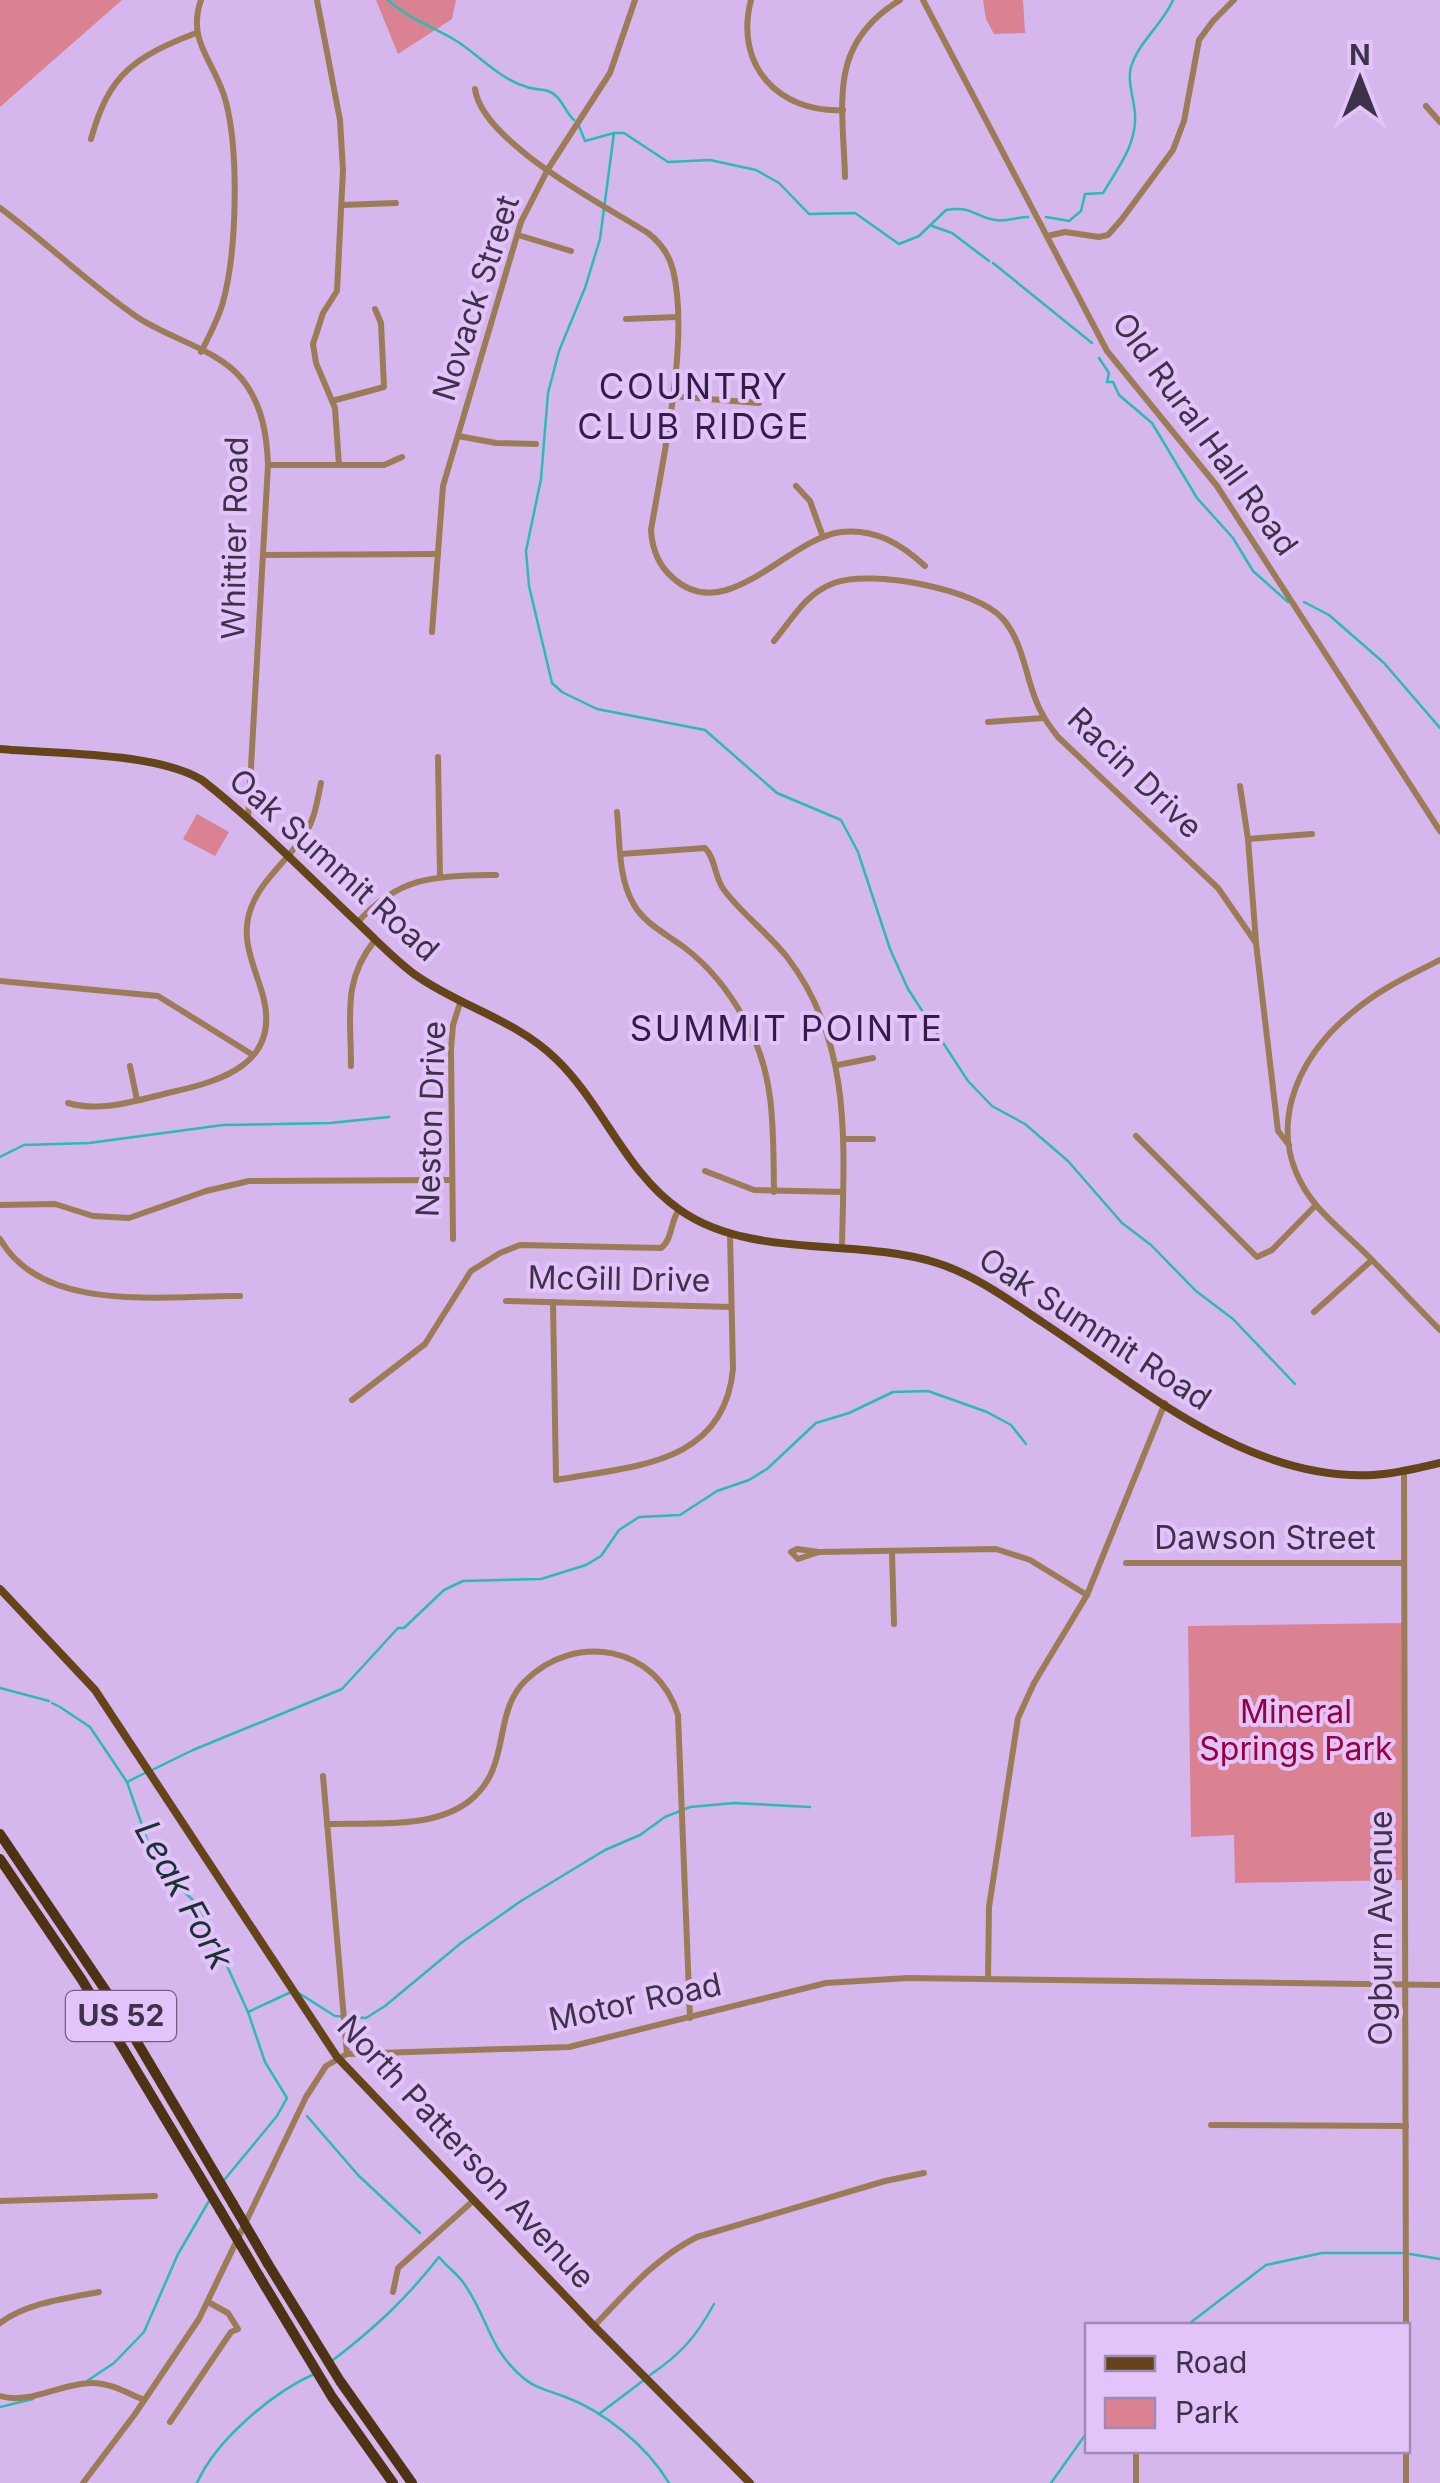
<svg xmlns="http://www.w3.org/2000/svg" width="1440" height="2483" viewBox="0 0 1440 2483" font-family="Inter,sans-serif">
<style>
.green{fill:#da8291}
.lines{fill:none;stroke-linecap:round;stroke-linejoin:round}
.stream{stroke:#29bbb4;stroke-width:2.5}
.minor{stroke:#9c7c57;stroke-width:6}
.major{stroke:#664419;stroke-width:8}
.highway{stroke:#4d3314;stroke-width:10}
.highway-bridge{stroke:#4d3314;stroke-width:10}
.labels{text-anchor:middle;stroke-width:8;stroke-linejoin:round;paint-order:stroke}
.shield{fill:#e2c4fb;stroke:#6f5e7e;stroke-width:2.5}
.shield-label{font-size:30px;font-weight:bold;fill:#3e3248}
.street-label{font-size:32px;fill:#3e3248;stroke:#e2c4fb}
.park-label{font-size:32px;fill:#9a003c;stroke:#e2c4fb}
.neighbourhood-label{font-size:35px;letter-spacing:2.5px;fill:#351b47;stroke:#e2c4fb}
.water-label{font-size:35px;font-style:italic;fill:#173432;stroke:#e2c4fb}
</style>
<rect width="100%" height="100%" fill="#d5b7ee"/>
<g class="green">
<path d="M0 0H122L0 107Z"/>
<path d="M376 0H456L452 19 398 54Z"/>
<path d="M983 0H1023L1025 33 994 34 986 19Z"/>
<path d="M197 814 229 832 215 856 183 839Z"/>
<path d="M1403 1623 1404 1880 1235 1883 1234 1835 1191 1837 1188 1626Z"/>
</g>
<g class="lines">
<g class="stream">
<path d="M388 0C409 19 431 26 455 40 478 54 499 79 527 87 538 91 547 87 556 96 563 102 566 113 574 120"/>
<path d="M579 126 585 141 614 133H624L668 162 710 160 756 170 779 183 809 214 855 213 899 244 919 236 946 210C975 206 972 216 995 220 1006 222 1017 217 1028 217"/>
<path d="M614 133 600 239 585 288 559 351 548 393 541 479 526 551 529 586 552 683 562 692 597 709 705 730 777 793 841 820 858 852 890 949 908 989 968 1081 992 1106 1025 1124 1068 1161 1122 1223 1151 1245 1196 1291 1233 1319 1295 1384"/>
<path d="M1046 217 1069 221 1081 211 1085 194 1103 193C1118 168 1137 144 1135 114 1134 99 1127 81 1131 67 1139 41 1163 24 1173 0"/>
<path d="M932 226 952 233 989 261"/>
<path d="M993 263 1092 343"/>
<path d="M1099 358 1109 373 1107 382H1113L1119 395 1152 423 1197 498 1233 538 1253 571 1288 602"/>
<path d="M1304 602 1329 615 1384 663 1440 728"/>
<path d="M0 1157 24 1145 89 1143 223 1125 330 1123 389 1117"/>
<path d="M0 1688 49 1701"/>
<path d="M52 1703 58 1706"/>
<path d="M60 1707 90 1727 127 1782 151 1851 165 1874 194 1901 207 1922 248 2012 265 2062 287 2098 277 2116 225 2179"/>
<path d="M152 1770 193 1750 342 1689 398 1628H404L444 1590 463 1581 541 1579 586 1565 601 1556 619 1530 639 1517 680 1515 717 1491 749 1480 767 1469 816 1423 849 1413 893 1392 928 1391 987 1412 1011 1425 1026 1444"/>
<path d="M127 1782 145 1773"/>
<path d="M297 1992 335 2016 366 2018 385 2006 461 1943 521 1901 605 1850 640 1835 665 1817 690 1807 734 1803 810 1807"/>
<path d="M248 2012 289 1993"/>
<path d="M307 2116 358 2175 420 2233"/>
<path d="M1410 2254 1440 2259"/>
<path d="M1186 2326 1266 2265 1322 2253H1402"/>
<path d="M333 2360C375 2328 406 2299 439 2257 448 2268 458 2274 465 2285 489 2320 487 2345 521 2376 533 2387 548 2391 563 2396 604 2411 647 2446 669 2483"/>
<path d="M650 2375C681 2354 696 2337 714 2304"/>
<path d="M87 2381 114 2363 144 2332 178 2254 209 2201"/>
<path d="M0 2407 33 2399"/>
<path d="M599 2414 644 2380"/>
<path d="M197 2483C216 2440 272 2393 314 2374"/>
<path d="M1051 2483 1088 2431"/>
</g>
<g class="minor">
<path d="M317 0 340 120 343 170 337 291 323 313 313 344 316 363 335 408 339 465"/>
<path d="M751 0C734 65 778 113 843 110"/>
<path d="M923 0 1107 351 1217 486 1440 831"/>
<path d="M475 89C482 142 604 205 648 233 661 243 669 254 673 270 690 339 663 458 651 530 652 548 659 566 673 578 727 627 787 539 841 532 875 528 901 544 925 566"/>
<path d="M1426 106 1440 122"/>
<path d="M91 139C109 74 134 57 196 33"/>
<path d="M845 177C843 102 827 45 900 0"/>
<path d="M342 205 396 203"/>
<path d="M0 208C46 242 90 285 137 317 170 339 217 349 242 379 262 404 267 435 268 465L248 820"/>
<path d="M518 235 571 251"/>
<path d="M1047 236 1065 232 1099 237 1108 235 1122 219 1173 150 1184 121 1199 40 1213 21 1234 0"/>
<path d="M626 319 677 317"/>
<path d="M201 352C209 336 218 320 223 302 237 251 239 153 226 102 216 62 186 43 201 0"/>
<path d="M671 396 759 403"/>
<path d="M332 401 384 387 381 323 375 309"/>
<path d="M458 436 496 443 536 444"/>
<path d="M268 465H384L402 457"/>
<path d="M796 486 810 501 823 537"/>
<path d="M263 555 438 554"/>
<path d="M432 632 443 486 521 222 548 169 610 73 635 0"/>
<path d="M774 641C793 618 805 594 834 583 871 569 977 589 1003 619 1022 641 1025 672 1035 698 1040 713 1048 724 1058 737L1218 888 1256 943 1278 1131 1289 1145"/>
<path d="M988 722 1043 718"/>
<path d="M438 757 440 876"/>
<path d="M1240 786 1248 839 1256 942"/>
<path d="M617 812C620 841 618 877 633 903 644 924 667 934 685 948 711 968 733 997 748 1026 776 1078 773 1135 774 1192"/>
<path d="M1248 839 1312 834"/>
<path d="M621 854 705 848C716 859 714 877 724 890 742 914 768 933 787 957 853 1043 844 1144 842 1246"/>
<path d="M357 923C400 875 436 876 496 875"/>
<path d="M1440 960C1410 975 1380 989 1354 1011 1293 1059 1261 1138 1316 1205 1332 1224 1353 1240 1371 1259 1394 1282 1417 1307 1440 1330"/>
<path d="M0 981 158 996 253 1055"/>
<path d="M838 1065 873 1058"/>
<path d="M130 1066 137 1100"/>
<path d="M351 1066C351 1016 342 981 375 940"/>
<path d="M68 1103C102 1113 138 1100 172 1092 222 1081 281 1063 263 996 255 966 239 940 251 908 261 880 289 859 305 834 315 819 317 801 321 783"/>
<path d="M1136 1136 1257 1257 1272 1250 1316 1205"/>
<path d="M844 1139H873"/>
<path d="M705 1171 754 1190 843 1192"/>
<path d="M0 1205 55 1204 93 1216 129 1218 206 1191 249 1181 452 1180"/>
<path d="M0 1239C43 1315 166 1295 240 1296"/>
<path d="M453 1239 451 1049 453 1025 461 1000"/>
<path d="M506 1301 731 1307"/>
<path d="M553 1302 556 1480C631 1466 724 1466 733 1369L730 1234"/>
<path d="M1314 1312 1372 1260"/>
<path d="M352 1400 425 1344 471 1271 500 1253 520 1245 661 1248C673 1239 670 1221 679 1210"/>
<path d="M1404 1471 1406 2326"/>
<path d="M892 1551 894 1624"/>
<path d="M819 1552 798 1559 791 1552 797 1549 819 1552 996 1549 1030 1560 1087 1595"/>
<path d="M1126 1563H1404"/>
<path d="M323 1776 347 2054"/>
<path d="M327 1824C372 1822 430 1830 468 1802 513 1768 491 1715 525 1681 575 1631 657 1646 678 1715L690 2018"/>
<path d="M988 1979 989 1907 1018 1718 1034 1683 1087 1595 1165 1403"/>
<path d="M1211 2125 1406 2126"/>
<path d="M0 2201 155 2196"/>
<path d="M393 2292 398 2268 473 2201"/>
<path d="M0 2323C27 2303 67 2298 99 2292"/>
<path d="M594 2326C626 2293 655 2258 697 2237L885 2181 924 2173"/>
<path d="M0 2396C30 2405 61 2383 92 2383 111 2383 127 2393 144 2400"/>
<path d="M170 2422 231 2332 238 2329 228 2313 208 2302"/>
<path d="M1406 2450V2483"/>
<path d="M83 2483 135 2414 199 2319 306 2097 326 2066 347 2054 569 2047 826 1983 908 1978 1440 1985"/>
<path d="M1136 2483V2450"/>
</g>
<g class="major">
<path d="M0 749C55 754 156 752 202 780 257 823 307 875 358 923 376 940 394 959 414 974 460 1007 515 1019 556 1059 603 1104 626 1173 680 1210 751 1260 856 1237 937 1263 975 1275 1009 1300 1042 1322 1141 1387 1247 1481 1373 1475 1396 1474 1418 1468 1440 1463"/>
<path d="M0 1589 95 1690 337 2057 594 2326 750 2483"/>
</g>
<g class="highway">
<path d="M0 1834 112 2000 233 2204"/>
<path d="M0 1859 82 1980 220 2210"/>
<path d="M268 2264 340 2381 412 2483"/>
<path d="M259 2276 332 2397 393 2483"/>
</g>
<g class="highway-bridge">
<path d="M233 2204 268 2264"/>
<path d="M220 2210 259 2276"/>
</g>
</g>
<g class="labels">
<rect class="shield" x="66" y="1991" width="110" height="50" rx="8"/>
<g class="shield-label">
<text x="121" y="2026">US 52</text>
</g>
<g class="street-label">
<text transform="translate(476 298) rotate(-72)" y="11">Novack Street</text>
<text transform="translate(1205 434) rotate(54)" y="11">Old Rural Hall Road</text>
<text transform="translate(235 538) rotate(-89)" y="11">Whittier Road</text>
<text transform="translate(1135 773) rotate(44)" y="11">Racin Drive</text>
<text transform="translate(334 865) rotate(42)" y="11">Oak Summit Road</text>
<text transform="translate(431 1119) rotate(-88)" y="11">Neston Drive</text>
<text transform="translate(619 1279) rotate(1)" y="11">McGill Drive</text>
<text transform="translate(1095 1329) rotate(33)" y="11">Oak Summit Road</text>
<text x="1265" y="1549">Dawson Street</text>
<text transform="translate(1381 1928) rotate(-90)" y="11">Ogburn Avenue</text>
<text transform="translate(635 2002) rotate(-12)" y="11">Motor Road</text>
<text transform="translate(466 2152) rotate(47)" y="11">North Patterson Avenue</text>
</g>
<g class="park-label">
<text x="1296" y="1723">Mineral<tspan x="1296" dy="37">Springs Park</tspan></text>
</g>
<g class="neighbourhood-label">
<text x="694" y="399">COUNTRY<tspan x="694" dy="40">CLUB RIDGE</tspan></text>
<text x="787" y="1041">SUMMIT POINTE</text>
</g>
<g class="water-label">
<text transform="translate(184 1895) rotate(61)" y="12">Leak Fork</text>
</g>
</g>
<rect x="1085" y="2323" width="325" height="130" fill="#e2c4fb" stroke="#a08ab3" stroke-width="2.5"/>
<rect x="1105" y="2356" width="50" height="15" fill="#664419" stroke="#a08ab3" stroke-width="2.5"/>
<text x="1175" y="2373" font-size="30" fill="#3e3248">Road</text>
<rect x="1105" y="2398" width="50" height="30" fill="#da8291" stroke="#a08ab3" stroke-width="2.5"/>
<text x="1175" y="2423" font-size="30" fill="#3e3248">Park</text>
<g transform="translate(1360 80)" stroke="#e2c4fb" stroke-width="8" paint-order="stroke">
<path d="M0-8L18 38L0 25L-18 38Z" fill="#3e3248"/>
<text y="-15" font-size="28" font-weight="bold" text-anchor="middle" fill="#3e3248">N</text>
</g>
</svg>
